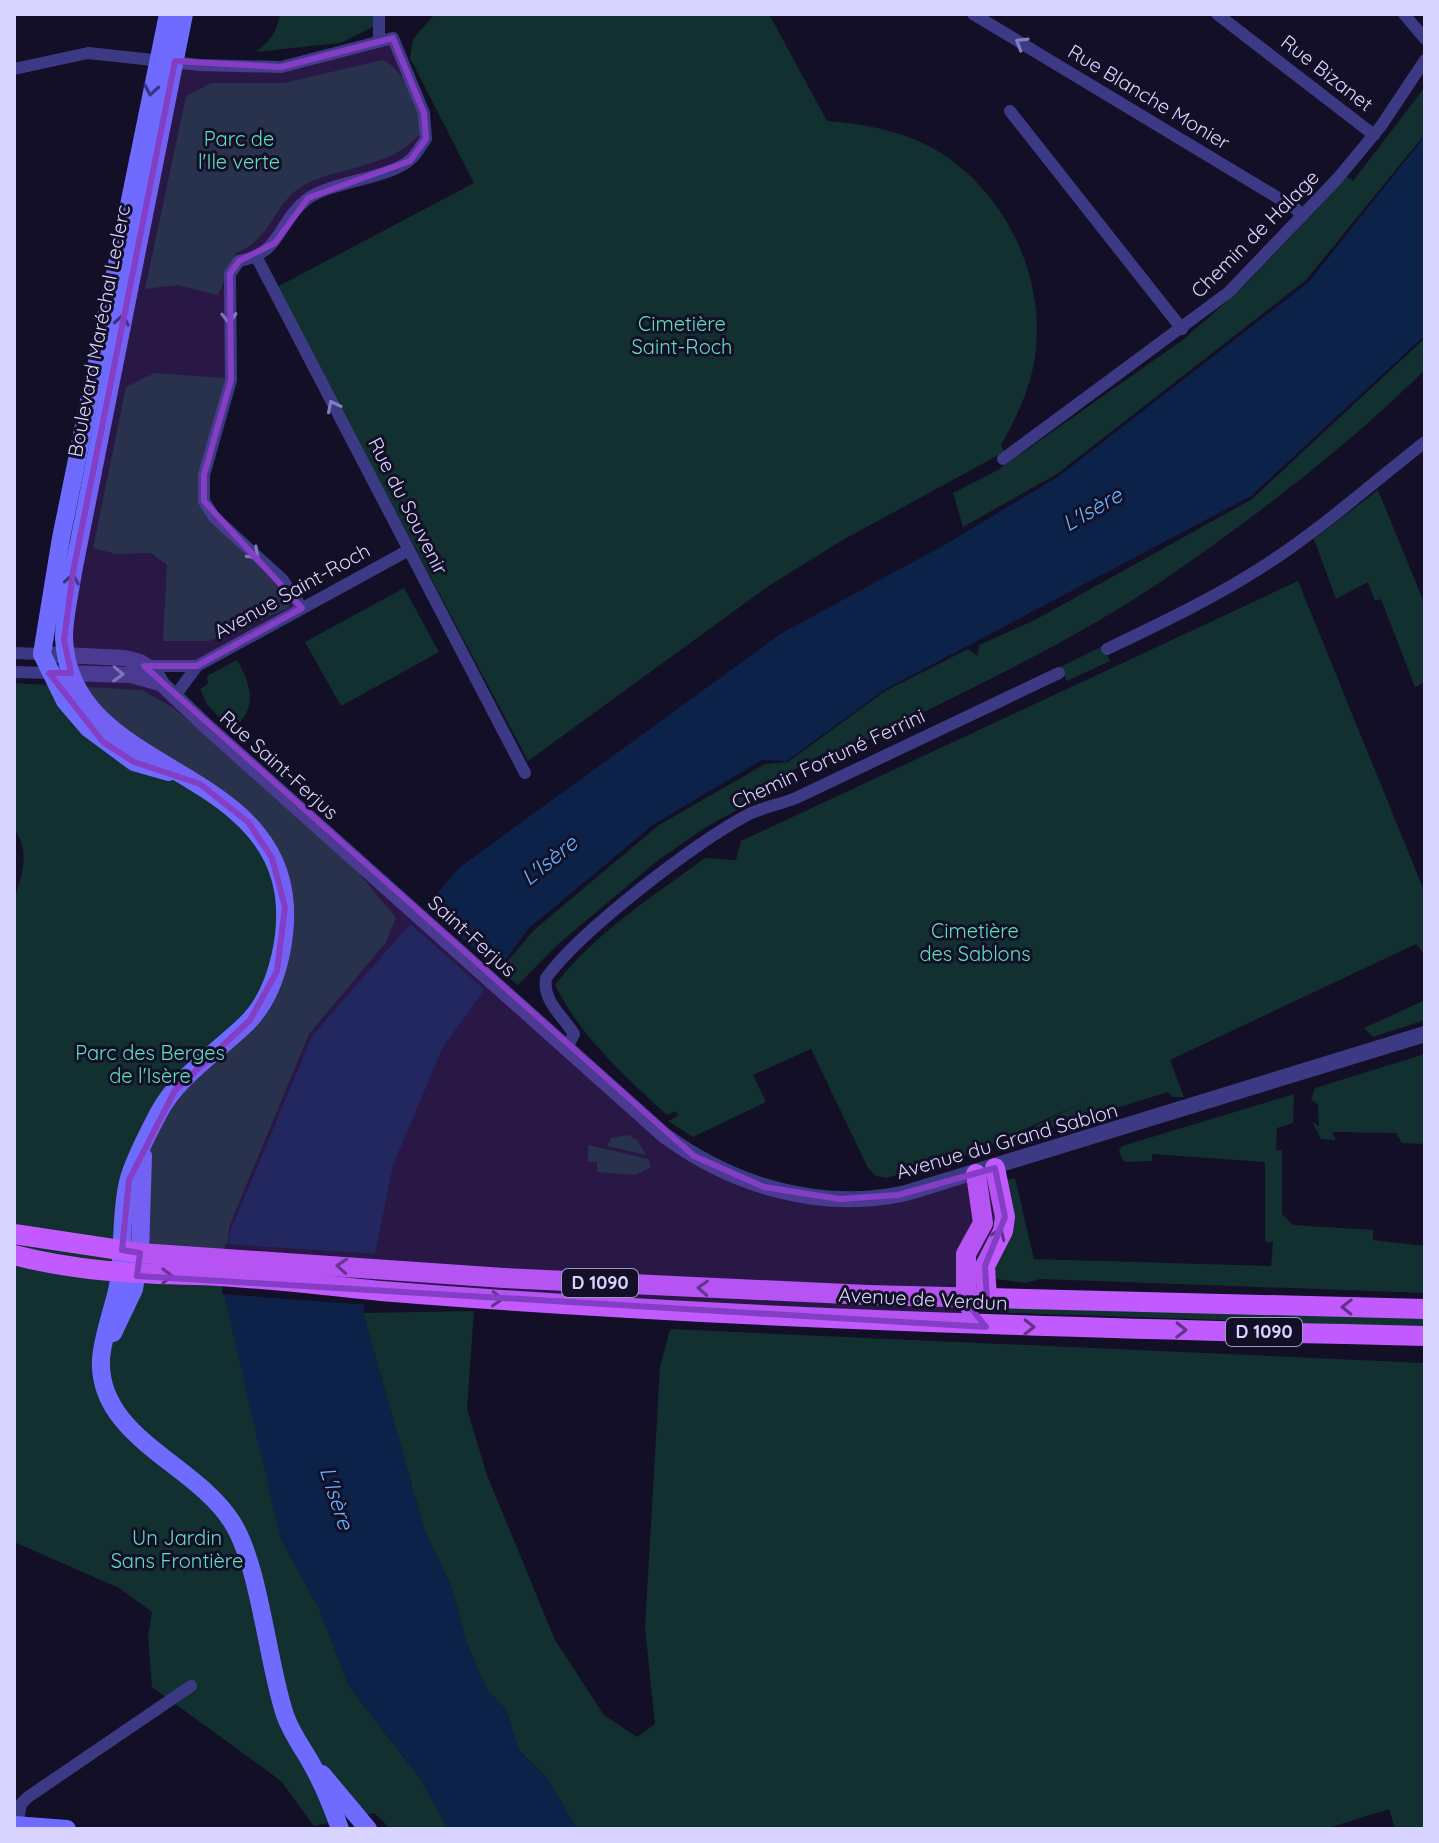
<svg xmlns="http://www.w3.org/2000/svg" width="1439" height="1843" viewBox="0 0 1439 1843" font-family="Quicksand,sans-serif">
<style>
.green{fill:#12302f}
.water{fill:#0c2248}
.pier{fill:#130f26}
.lines{fill:none;stroke-linecap:round;stroke-linejoin:round}
.minor{stroke:#3d3a85;stroke-width:12}
.tertiary{stroke:#3d3a85;stroke-width:16}
.secondary{stroke:#6f6bff;stroke-width:18}
.primary{stroke:#c25bff;stroke-width:20}
.oneway{stroke:#837fbc}
.oneway2{stroke:#38347d}
.oneway3{stroke:#623188}
.marked{fill:#843dc5;fill-opacity:0.2;stroke:#843dc5;stroke-width:6;stroke-linejoin:round}
.labels{text-anchor:middle;stroke-width:6;stroke-linejoin:round;paint-order:stroke}
.shield{fill:#130f26;stroke:#9e99be;stroke-width:2}
.shield-label{font-size:18px;font-weight:bold;fill:#d9d4ff}
.street-label{font-size:20px;fill:#d9d4ff;stroke:#130f26}
.park-label{font-size:20px;fill:#5fe0c0;stroke:#130f26}
.water-label{font-size:22px;font-style:italic;fill:#62b6ff;stroke:#130f26}
</style>
<rect width="100%" height="100%" fill="#130f26"/>
<g class="green">
<path d="M280 14H376L375 26 340 43 256 52C270 41 277 32 280 14Z"/>
<path d="M435 14H769L827 121C862 124 895 129 927 145 999 182 1044 268 1036 348 1033 383 1018 415 1001 445L1004 452 841 541 767 587 528 761 277 287 474 183 410 58 413 39Z"/>
<path d="M383 60C406 71 420 108 422 131 396 166 348 165 310 182 273 198 276 237 236 253L218 295 178 285 145 289 186 96 211 83H284Z"/>
<path d="M1425 87V134L1306 280 1057 474 963 527 953 493 998 470 1184 339 1241 289 1347 177 1353 181Z"/>
<path d="M1425 338V370C1344 449 1253 519 1159 583 1060 649 948 699 842 753H824L781 777 770 792 706 827 657 861 556 946 518 985 500 970 534 930 659 825 765 764 788 762 885 691 968 649 978 656 979 645 1035 620 1252 499Z"/>
<path d="M155 373 225 378 209 437 202 506C229 541 265 566 290 603L289 608 209 641H163L167 565 151 553 116 554 93 548 126 387Z"/>
<path d="M1378 490 1425 605V682L1415 687 1381 599 1375 601 1368 582 1336 599 1314 539Z"/>
<path d="M1298 581 1425 893V955L1416 944 1170 1060 1184 1097H1172L1168 1092 997 1145 1083 1102 974 1153 886 1178 876 1176 868 1168 811 1049 753 1075 766 1102 693 1137 668 1121 678 1116 676 1111 667 1115C625 1077 580 1036 555 985 596 932 652 897 705 858L736 860 741 841Z"/>
<path d="M404 588 439 652 341 706 305 642Z"/>
<path d="M1103 646 1110 661 1067 681 1060 667Z"/>
<path d="M237 660C252 686 258 709 232 730L208 706 200 689 208 684 207 676Z"/>
<path d="M14 683 142 690 175 709 347 859 396 918 386 942 309 1034 229 1227 225 1297 281 1539 319 1608 349 1686 422 1781 448 1829H391L374 1813 314 1826 281 1781 152 1687 148 1637 152 1612 119 1588 14 1542V899C23 873 30 852 14 828Z"/>
<path d="M1425 1000V1020L1373 1037 1364 1028Z"/>
<path d="M1425 1054V1144L1402 1143 1396 1133 1332 1132 1336 1140 1321 1139 1312 1122 1319 1126 1318 1105 1311 1099 1315 1088Z"/>
<path d="M1294 1094 1293 1123 1277 1128 1276 1150H1282V1214L1293 1225 1373 1230V1240L1425 1246V1293L1040 1279 1026 1283 995 1279 992 1261 1002 1181 1015 1178 1034 1259 1271 1266 1273 1242H1265V1162L1152 1154V1161L1124 1162 1119 1151 1122 1146Z"/>
<path d="M629 1135 637 1140 646 1155 607 1146 611 1138Z"/>
<path d="M588 1145 648 1159 651 1167 635 1175 597 1172V1162H588Z"/>
<path d="M992 1308 1425 1318V1327L984 1312Z"/>
<path d="M474 1311 467 1409 487 1475 555 1640 604 1715 637 1737 655 1724 645 1628 660 1367 670 1329 1425 1363V1829H1395L1389 1809 1325 1829H577L547 1778 519 1751 506 1710 487 1690 467 1644 451 1586 424 1529 363 1313Z"/>
</g>
<path class="water" d="M1425 136V335L1251 496 884 690 787 761 762 760 654 824 528 929 443 1047 393 1165 363 1313 424 1529 451 1586 467 1644 487 1690 506 1710 519 1751 547 1778 577 1829H448L422 1781 349 1686 319 1608 280 1537 225 1298 230 1232 312 1036 460 867 782 633 946 544 1059 476 1309 282Z"/>
<g class="pier">
<path d="M423 903 501 973 487 992 407 921Z"/>
<path d="M225 1244 379 1254 369 1305 222 1294Z"/>
</g>
<g class="lines">
<g class="minor">
<path d="M379 14V41"/>
<path d="M973 14 1295 208 1302 216"/>
<path d="M1217 14 1374 135"/>
<path d="M1404 14 1425 39"/>
<path d="M14 69 88 53 200 65 281 67 393 38 424 113 426 139C421 145 417 154 411 159 390 179 330 181 306 200 277 223 282 253 239 261L230 274 231 380 204 475V501L214 517 283 580 302 608"/>
<path d="M1010 111 1182 329"/>
<path d="M257 258 525 773"/>
<path d="M1003 459 1229 292 1338 178 1381 126 1425 60"/>
<path d="M1107 649C1159 624 1210 600 1259 569 1318 532 1370 485 1425 442"/>
<path d="M14 653 42 654"/>
<path d="M146 666H197"/>
<path d="M14 672 49 673"/>
<path d="M175 696 197 666 407 551"/>
<path d="M567 1048 574 1034C563 1016 542 1001 546 978 582 929 695 843 749 814 764 807 781 804 796 798L1059 673"/>
<path d="M17 1825 21 1804 28 1797 191 1686"/>
</g>
<g class="tertiary">
<path d="M42 654 125 658 140 662 155 672 162 684 205 725 664 1135C733 1186 821 1212 906 1193L1425 1034"/>
<path d="M61 673 131 675 160 683"/>
</g>
<g class="secondary">
<path d="M168 14 61 538 42 654 65 701 88 728 134 762 169 772"/>
<path d="M184 14 73 572C70 593 64 617 64 638 69 765 247 763 280 877 293 922 280 991 246 1024 216 1053 178 1076 158 1114 148 1134 133 1161 128 1182 120 1216 124 1252 118 1286 113 1310 103 1334 101 1359 97 1437 196 1464 232 1522 260 1566 267 1661 285 1715 291 1732 301 1746 310 1761 322 1782 332 1806 340 1829"/>
<path d="M113 1333 134 1289 140 1253 143 1156"/>
<path d="M322 1774 368 1829"/>
<path d="M14 1825 67 1829"/>
</g>
<g class="primary">
<path d="M14 1234 140 1253 504 1278 868 1295 1425 1309"/>
<path d="M14 1255C75 1271 134 1274 197 1275 258 1277 320 1285 381 1291 729 1319 1077 1328 1425 1336"/>
<path d="M987 1299 985 1266 1003 1231 1005 1217 995 1168"/>
<path d="M970 1307 966 1298V1254L983 1223 976 1174"/>
</g>
</g>
<defs><path id="oneway-chevron" d="M-2-3.5L2.5 0L-2 3.5" fill="none" stroke-width="1.6" stroke-linecap="round" stroke-linejoin="round" transform="scale(2)"/></defs>
<g class="oneway">
<use href="#oneway-chevron" transform="translate(1021 43) rotate(-149)"/>
<use href="#oneway-chevron" transform="translate(229 318) rotate(88)"/>
<use href="#oneway-chevron" transform="translate(333 406) rotate(-117)"/>
<use href="#oneway-chevron" transform="translate(254 554) rotate(43)"/>
<use href="#oneway-chevron" transform="translate(118 674) rotate(2)"/>
</g>
<g class="oneway2">
<use href="#oneway-chevron" transform="translate(151 90) rotate(100)"/>
<use href="#oneway-chevron" transform="translate(122 320) rotate(-80)"/>
<use href="#oneway-chevron" transform="translate(72 579) rotate(-81)"/>
</g>
<g class="oneway3">
<use href="#oneway-chevron" transform="translate(999 1234) rotate(-66)"/>
<use href="#oneway-chevron" transform="translate(342 1266) rotate(-176)"/>
<use href="#oneway-chevron" transform="translate(167 1276)"/>
<use href="#oneway-chevron" transform="translate(703 1288) rotate(-177)"/>
<use href="#oneway-chevron" transform="translate(497 1299) rotate(3)"/>
<use href="#oneway-chevron" transform="translate(1347 1307) rotate(-179)"/>
<use href="#oneway-chevron" transform="translate(1029 1327) rotate(1)"/>
<use href="#oneway-chevron" transform="translate(1181 1330) rotate(1)"/>
</g>
<path class="marked" d="M393 38 424 113 426 139 410 161 308 198 275 243 239 261 230 274 231 380 204 475V501L302 608 197 666H144L694 1156 764 1187 840 1199 898 1195 995 1168 1005 1217 985 1266 987 1299 963 1298 986 1327 137 1276 140 1253 122 1250 129 1180 175 1090 250 1020 277 971 285 907 272 858 248 822 200 784 134 762 103 742 49 673H71L64 640 73 572 175 61 281 67Z"/>
<g class="labels">
<g class="shield">
<rect x="562" y="1269" width="76" height="28" rx="6"/>
<rect x="1226" y="1318" width="76" height="28" rx="6"/>
</g>
<g class="shield-label">
<text x="600" y="1289">D 1090</text>
<text x="1264" y="1338">D 1090</text>
</g>
<g class="street-label">
<text transform="translate(1327 73) rotate(38)" y="7">Rue Bizanet</text>
<text transform="translate(1149 97) rotate(31)" y="7">Rue Blanche Monier</text>
<text transform="translate(1255 234) rotate(-45)" y="7">Chemin de Halage</text>
<text transform="translate(99 331) rotate(-79)" y="7">Boulevard Maréchal Leclerc</text>
<text transform="translate(408 506) rotate(63)" y="7">Rue du Souvenir</text>
<text transform="translate(292 591) rotate(-29)" y="7">Avenue Saint-Roch</text>
<text transform="translate(828 759) rotate(-25)" y="7">Chemin Fortuné Ferrini</text>
<text transform="translate(279 765) rotate(42)" y="7">Rue Saint-Ferjus</text>
<text transform="translate(472 936) rotate(42)" y="7">Saint-Ferjus</text>
<text transform="translate(1007 1141) rotate(-16)" y="7">Avenue du Grand Sablon</text>
<text transform="translate(923 1299) rotate(3)" y="7">Avenue de Verdun</text>
</g>
<g class="park-label">
<text x="239" y="146">Parc de<tspan x="239" dy="23">l'Ile verte</tspan></text>
<text x="682" y="331">Cimetière<tspan x="682" dy="23">Saint-Roch</tspan></text>
<text x="975" y="938">Cimetière<tspan x="975" dy="23">des Sablons</tspan></text>
<text x="150" y="1060">Parc des Berges<tspan x="150" dy="23">de l'Isère</tspan></text>
<text x="177" y="1545">Un Jardin<tspan x="177" dy="23">Sans Frontière</tspan></text>
</g>
<g class="water-label">
<text transform="translate(1092 509) rotate(-30)" y="8">L'Isère</text>
<text transform="translate(549 860) rotate(-39)" y="8">L'Isère</text>
<text transform="translate(337 1498) rotate(72)" y="8">L'Isère</text>
</g>
</g>
<rect width="1439" height="1843" fill="none" stroke="#d9d4ff" stroke-width="32"/>
</svg>
